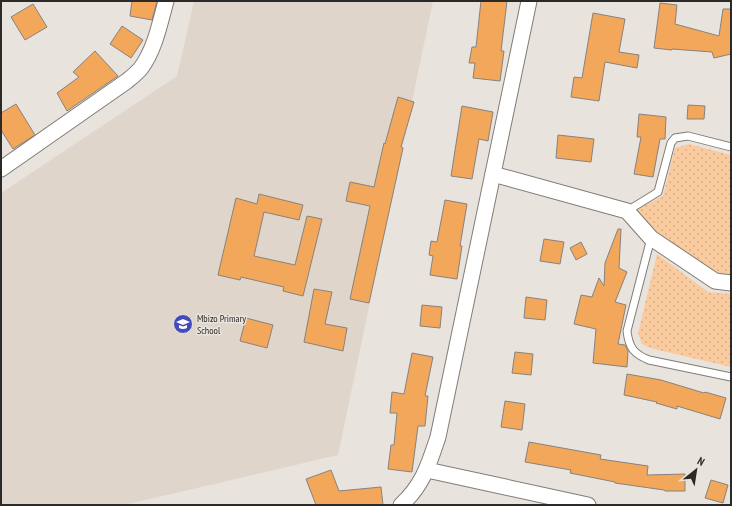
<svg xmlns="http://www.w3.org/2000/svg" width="732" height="506" viewBox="0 0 732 506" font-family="'PT Sans Narrow',sans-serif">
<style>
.built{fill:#e0d5cb}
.grass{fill:url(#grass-dots)}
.building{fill:#f3a75a;stroke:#87827e}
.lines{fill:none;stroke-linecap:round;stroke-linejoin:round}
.service-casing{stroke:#817c77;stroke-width:9}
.minor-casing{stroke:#817c77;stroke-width:17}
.service{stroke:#fff;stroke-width:7}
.minor{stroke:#fff;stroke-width:15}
.labels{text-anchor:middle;stroke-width:3;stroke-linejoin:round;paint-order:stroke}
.poi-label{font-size:10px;fill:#2c2a28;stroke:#e9e3de;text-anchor:start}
</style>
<defs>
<pattern id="grass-dots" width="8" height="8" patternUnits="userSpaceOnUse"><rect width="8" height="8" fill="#facb9e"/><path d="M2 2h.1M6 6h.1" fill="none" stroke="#d6ae88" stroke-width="1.8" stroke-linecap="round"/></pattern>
</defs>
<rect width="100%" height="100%" fill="#e9e3de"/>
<path class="built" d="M194 1H433L338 455 124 505H1V193L177 76Z"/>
<g class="grass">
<path d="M689 144 731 155V276L718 274 656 232 636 210 663 196 675 148Z"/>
<path d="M657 254 708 292 731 294V367L650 348 642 344 638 333Z"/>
</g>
<g class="building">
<path d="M132 1H157L152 20 130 16Z"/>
<path d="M481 1H507L501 51H504L500 81 473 78 475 63H469L472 47H476Z"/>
<path d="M660 3 677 5 675 24 719 36 723 9H731V54L714 58 712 52 672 49V50L654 48Z"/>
<path d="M33 4 47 27 25 40 11 17Z"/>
<path d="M593 13 625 19 619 52 639 55 637 68 605 62 599 101 571 97 574 77 582 78Z"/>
<path d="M122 26 143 40 131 58 110 44Z"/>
<path d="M95 51 118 76 67 111 57 93 79 77 73 72Z"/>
<path d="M398 97 414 102 401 147 403 148 369 303 350 299 370 206 346 201 350 182 374 187 384 143 385 144Z"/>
<path d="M16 104 35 135 13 149 1 130V113Z"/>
<path d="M688 105 705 106 704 119H687Z"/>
<path d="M462 106 493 112 488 141 479 139 472 179 451 176Z"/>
<path d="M639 114 666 117 665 139H660L653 177 634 174 641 137H637Z"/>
<path d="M558 135 594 139 591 162 556 158Z"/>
<path d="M259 194 303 205 299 220 264 212 254 256 295 265 307 216 322 219 303 296 283 291 284 287 241 277 240 280 218 275 236 198 257 204Z"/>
<path d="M445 200 467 204 460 246H462L457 279 430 275 433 256 429 255 431 241 437 242Z"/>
<path d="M618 229H621L619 268 627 272 615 302 626 305 618 344 625 345 628 351 627 367 593 363 596 329 574 324 581 295 592 297 599 278 604 286 605 263Z"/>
<path d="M544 239 564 242 560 264 540 261Z"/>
<path d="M581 242 587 254 576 260 570 248Z"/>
<path d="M314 289 332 292 325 324 347 328 343 351 304 342Z"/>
<path d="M526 297 547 300 545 320 524 318Z"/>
<path d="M422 305 442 307 440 328 420 326Z"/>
<path d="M246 318 273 325 267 348 240 341Z"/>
<path d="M515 352 533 354 531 375 512 373Z"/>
<path d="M412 353 433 357 425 396H428L425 426H418L412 472 388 469 391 445H394L397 413H390L392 392 404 394Z"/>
<path d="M627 374 661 380 704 393 705 392 726 398 720 419 677 406V409L656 403 657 402 624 395Z"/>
<path d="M505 401 525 404 522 430 501 427Z"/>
<path d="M529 442 601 455 600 459 648 466 647 475 685 474V491H665L664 490 615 483V482L570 473 571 470 525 462Z"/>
<path d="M331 470 339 491 381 487 383 505H316L306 479Z"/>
<path d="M711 480 728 485 723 503 705 498Z"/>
</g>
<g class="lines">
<defs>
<g id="service">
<path d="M627 211 658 192 671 143 675 138 688 136 731 147"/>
<path d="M651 238 627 331C629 348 634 354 649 360L731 377"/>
</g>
<g id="minor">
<path d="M1 169 127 81C132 77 137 73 141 68 155 49 160 23 166 1"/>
<path d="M493 174 627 211 651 238 715 281 731 283"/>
<path d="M427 470 588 505"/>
<path d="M401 505C423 485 429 464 438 437L529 1"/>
</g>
</defs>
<use href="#service" class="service-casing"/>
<use href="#minor" class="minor-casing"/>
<use href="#service" class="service"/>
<use href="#minor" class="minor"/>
</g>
<defs>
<symbol id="school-disc" viewBox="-11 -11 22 22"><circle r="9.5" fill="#434abe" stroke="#e9e3de"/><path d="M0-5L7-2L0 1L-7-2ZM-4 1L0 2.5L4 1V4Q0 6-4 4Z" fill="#fff"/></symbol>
</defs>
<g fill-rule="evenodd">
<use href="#school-disc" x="172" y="313" width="22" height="22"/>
</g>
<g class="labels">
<g class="poi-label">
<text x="197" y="322">Mbizo Primary<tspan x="197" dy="12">School</tspan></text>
</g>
</g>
<rect width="732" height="506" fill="none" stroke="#2c2a28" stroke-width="4"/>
<g transform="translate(696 470) rotate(30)" stroke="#e9e3de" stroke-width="3" paint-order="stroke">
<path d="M0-3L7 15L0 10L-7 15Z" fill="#2c2a28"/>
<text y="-6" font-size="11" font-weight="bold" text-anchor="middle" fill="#2c2a28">N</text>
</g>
</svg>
